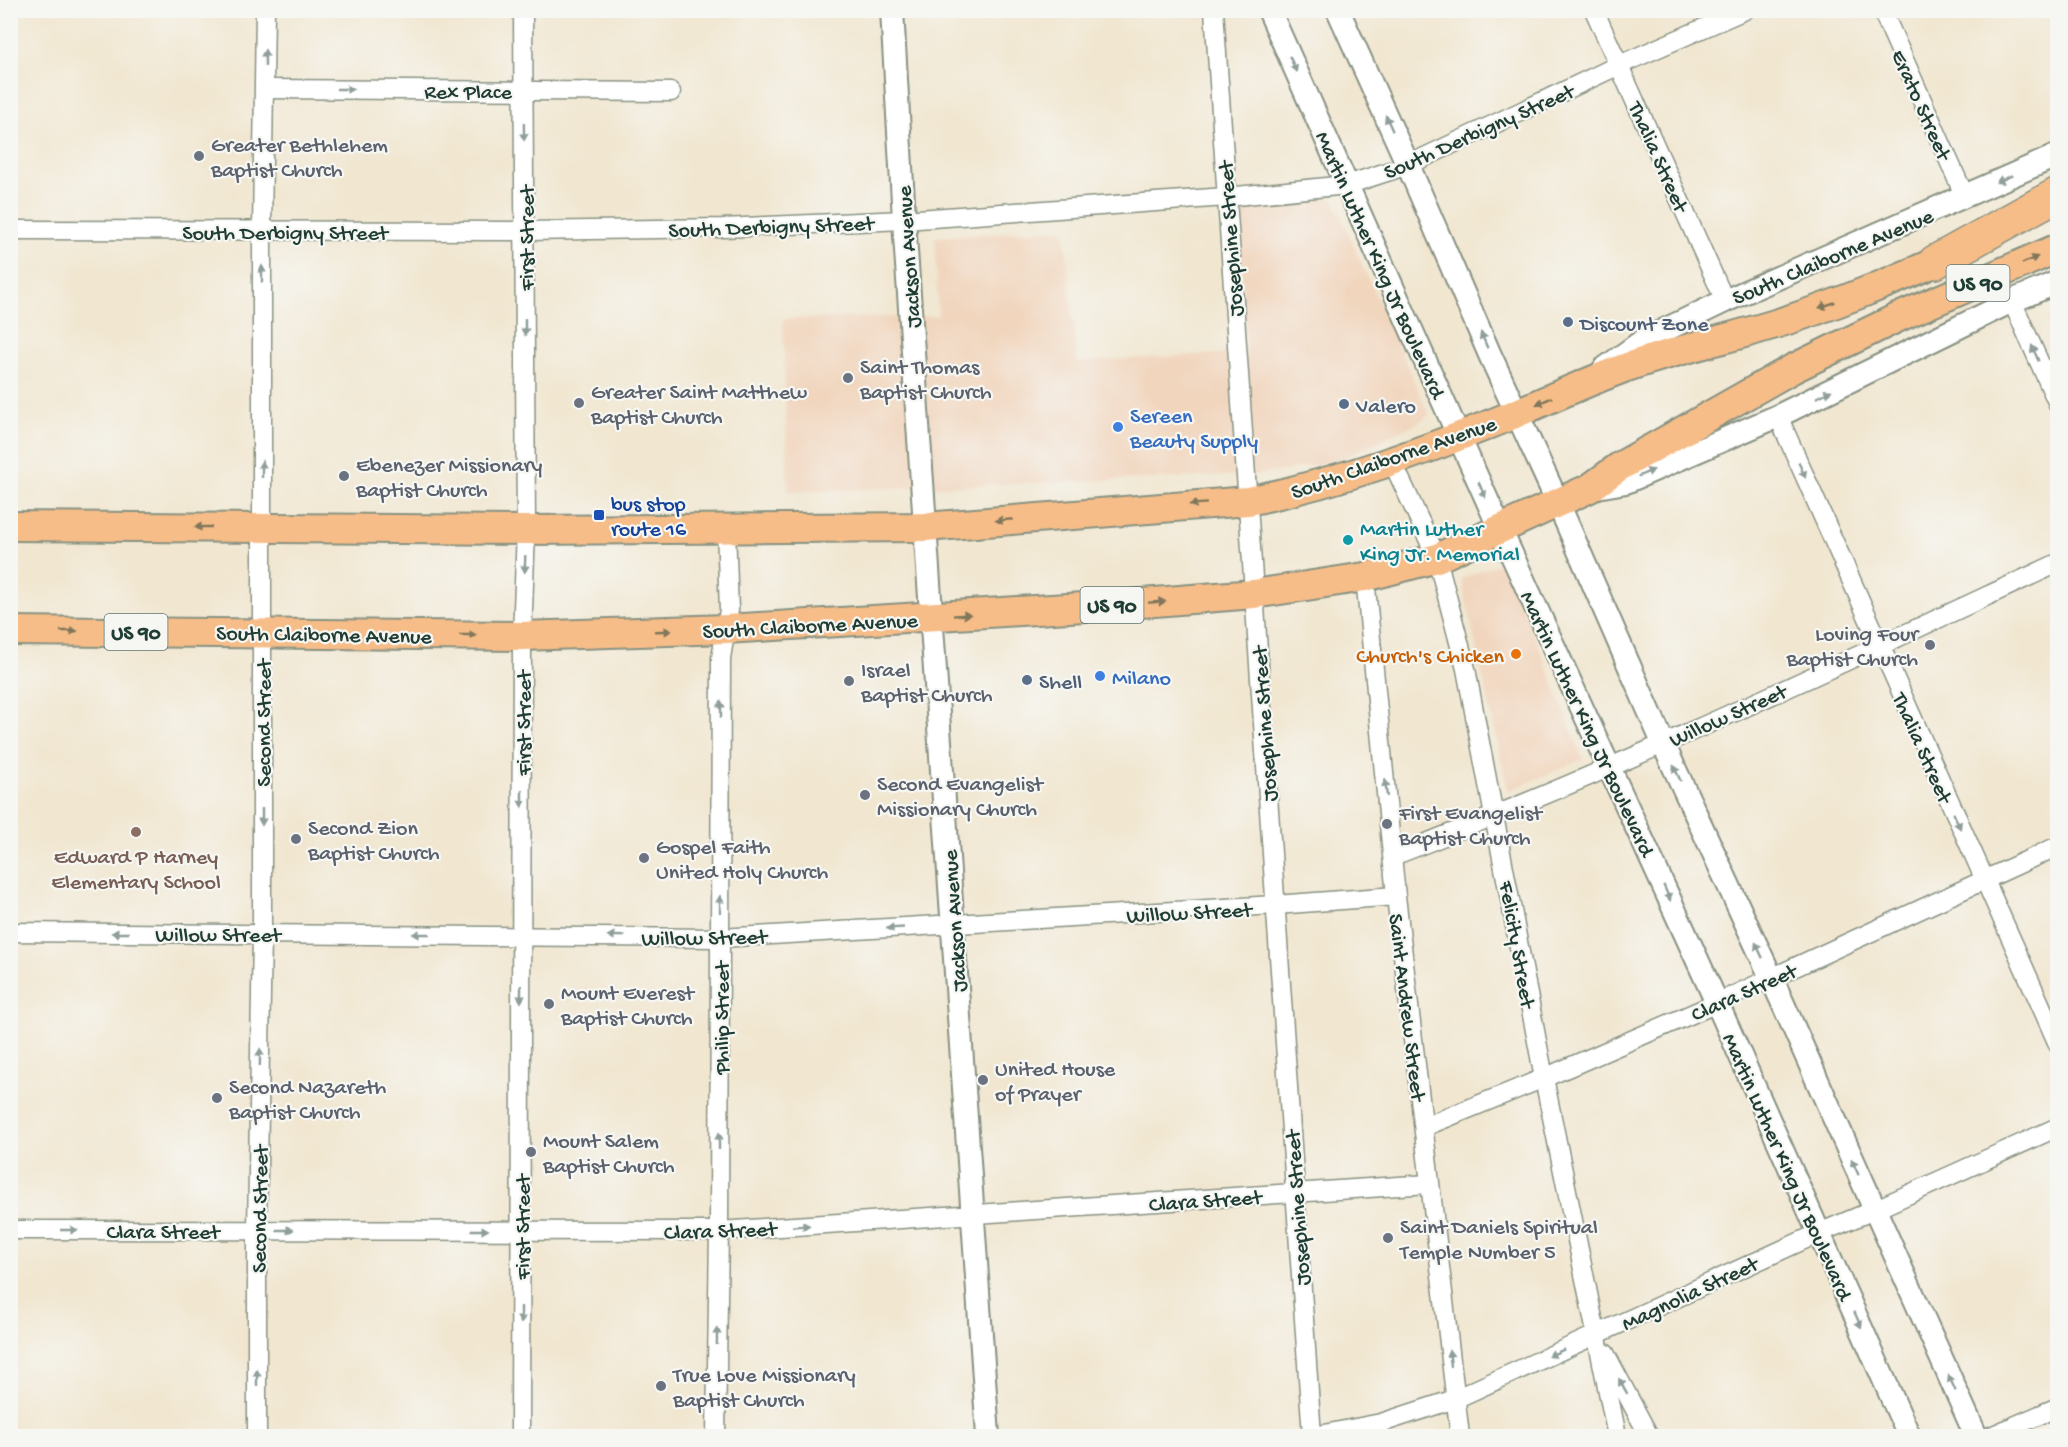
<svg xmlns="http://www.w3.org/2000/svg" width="2068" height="1447" viewBox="0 0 2068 1447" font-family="'Gochi Hand',sans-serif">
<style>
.built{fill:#f1d5bd}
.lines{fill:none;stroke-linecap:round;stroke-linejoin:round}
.minor-casing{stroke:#889282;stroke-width:21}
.tertiary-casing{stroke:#889282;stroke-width:26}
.primary-casing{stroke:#889282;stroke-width:32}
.motorway-casing{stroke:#889282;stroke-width:36}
.minor{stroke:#fff;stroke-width:18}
.tertiary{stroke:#fff;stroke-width:22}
.primary{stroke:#f7bd88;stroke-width:28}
.motorway{stroke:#f7bd88;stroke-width:33}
.oneway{fill:#8f9e9a}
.oneway2{fill:#80775a}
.worship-dot{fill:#6b7280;stroke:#f6f6f2;stroke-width:2}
.service-dot{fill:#5c6f8a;stroke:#f6f6f2;stroke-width:2}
.shop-dot{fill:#3f7fe0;stroke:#f6f6f2;stroke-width:2}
.transit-dot{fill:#1a4fb4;stroke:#f6f6f2;stroke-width:2}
.culture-dot{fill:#0f9aa8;stroke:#f6f6f2;stroke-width:2}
.food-dot{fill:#e8710a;stroke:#f6f6f2;stroke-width:2}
.education-dot{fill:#8d6e63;stroke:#f6f6f2;stroke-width:2}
.labels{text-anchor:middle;stroke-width:4.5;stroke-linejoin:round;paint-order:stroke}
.shield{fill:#f6f6f2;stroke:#60746d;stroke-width:1.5}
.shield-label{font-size:21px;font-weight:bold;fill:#1f3d34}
.street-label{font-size:22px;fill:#1f3d34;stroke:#f6f6f2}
.worship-label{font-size:22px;fill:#5b616d;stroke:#f6f6f2;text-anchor:start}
.service-label{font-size:22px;fill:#4e5e75;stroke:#f6f6f2;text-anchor:start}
.shop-label{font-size:22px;fill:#366cbe;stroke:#f6f6f2;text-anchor:start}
.transit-label{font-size:22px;fill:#164399;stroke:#f6f6f2;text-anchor:start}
.culture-label{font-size:22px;fill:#0d838f;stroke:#f6f6f2;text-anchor:start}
.food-label{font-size:22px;fill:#c56008;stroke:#f6f6f2;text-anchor:end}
.education-label{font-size:22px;fill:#785e54;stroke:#f6f6f2}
</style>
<rect width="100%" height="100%" fill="#f6f6f2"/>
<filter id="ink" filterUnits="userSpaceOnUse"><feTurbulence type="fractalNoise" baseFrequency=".0167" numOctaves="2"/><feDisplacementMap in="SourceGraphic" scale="12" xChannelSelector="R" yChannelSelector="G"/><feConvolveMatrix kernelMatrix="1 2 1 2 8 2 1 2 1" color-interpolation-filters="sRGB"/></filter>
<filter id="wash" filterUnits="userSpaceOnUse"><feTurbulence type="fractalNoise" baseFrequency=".008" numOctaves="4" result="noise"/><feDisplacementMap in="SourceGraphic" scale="24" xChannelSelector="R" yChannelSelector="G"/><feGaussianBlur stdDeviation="1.35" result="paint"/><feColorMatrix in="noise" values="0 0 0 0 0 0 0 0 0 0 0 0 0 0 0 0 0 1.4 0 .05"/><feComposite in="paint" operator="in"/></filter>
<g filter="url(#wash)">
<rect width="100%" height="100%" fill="#f1e7d1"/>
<g class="built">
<path d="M1330 192 1429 415 1419 422 1337 461 1258 475 788 492 783 319 938 316 935 237 1064 229 1077 362 1247 352 1237 203Z"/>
<path d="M2057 314V342L2047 319Z"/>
<path d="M1505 561 1583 759 1508 791 1461 579Z"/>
</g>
</g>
<g filter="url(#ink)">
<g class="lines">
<defs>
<g id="minor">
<path d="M1214 10 1312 1436"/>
<path d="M1594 10 1725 301"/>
<path d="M1882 10 1965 197"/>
<path d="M265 89 671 92"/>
<path d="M10 230 525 231 723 228 904 220 1226 197 1347 185 1408 165 1619 65 1745 10"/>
<path d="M2012 301 2058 404"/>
<path d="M1778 416 2058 1044"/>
<path d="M1392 461 1437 558 1466 669 1544 1078 1617 1436"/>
<path d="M1365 577 1396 896 1460 1436"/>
<path d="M1393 856C1619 769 1838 665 2058 563"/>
<path d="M10 932 720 938 1275 905 1396 896"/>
<path d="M1424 1127 1544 1078 1717 1003 2058 846"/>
<path d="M10 1230 719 1231 1429 1184"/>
<path d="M1605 1353 1649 1436"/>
<path d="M257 1436V1230L262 933V231L265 10"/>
<path d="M520 1436 522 636 526 530 523 10"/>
<path d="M716 1436 719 1231 721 658 729 610 726 529"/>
<path d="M1314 1436 1381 1423 1455 1399 1819 1233 1874 1210 2058 1127"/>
<path d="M1991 1436 2058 1407"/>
</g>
<g id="tertiary">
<path d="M892 10 905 236 988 1436"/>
<path d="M1269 10 1500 529 1717 1003 1909 1436"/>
<path d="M1338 10 1408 165 1490 355 1558 503 1667 752 1776 988 1976 1436"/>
<path d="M1604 369 1644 340 1725 301 2058 155"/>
<path d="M1591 488 1626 482 1778 416 2012 301 2058 282"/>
</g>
<g id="primary">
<path d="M10 526 526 530 925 527 1248 501C1340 482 1428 450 1515 414 1551 398 1587 382 1624 368 1672 351 1723 340 1772 325 1834 306 1895 280 1954 254"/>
<path d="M10 631 522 636 726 629 1117 605 1254 594 1365 577 1437 558 1590 488 1619 467 1792 369 1899 317 2058 248"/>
</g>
<path id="motorway" d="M1935 262 2058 194"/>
</defs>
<use href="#minor" class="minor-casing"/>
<use href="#tertiary" class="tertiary-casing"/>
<use href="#primary" class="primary-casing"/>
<use href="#motorway" class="motorway-casing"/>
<use href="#minor" class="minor"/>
<use href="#tertiary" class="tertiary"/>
<use href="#primary" class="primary"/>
<use href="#motorway" class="motorway"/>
</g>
<defs><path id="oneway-solid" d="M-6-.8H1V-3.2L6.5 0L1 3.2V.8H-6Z" transform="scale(1.5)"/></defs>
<g class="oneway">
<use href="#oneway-solid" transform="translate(265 58) rotate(-90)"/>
<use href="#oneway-solid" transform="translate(1293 64) rotate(66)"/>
<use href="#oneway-solid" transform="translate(345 89)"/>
<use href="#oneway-solid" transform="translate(1389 123) rotate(-114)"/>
<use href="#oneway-solid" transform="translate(524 132) rotate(89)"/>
<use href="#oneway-solid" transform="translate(2004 179) rotate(156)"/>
<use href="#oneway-solid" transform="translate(262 274) rotate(-90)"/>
<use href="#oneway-solid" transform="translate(525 327) rotate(90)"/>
<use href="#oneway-solid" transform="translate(1484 340) rotate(-113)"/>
<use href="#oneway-solid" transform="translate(2035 353) rotate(-114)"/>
<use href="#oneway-solid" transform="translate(1824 394) rotate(-26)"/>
<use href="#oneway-solid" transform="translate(262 469) rotate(-90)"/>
<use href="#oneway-solid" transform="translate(1802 470) rotate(66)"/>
<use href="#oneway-solid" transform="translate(1646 473) rotate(-23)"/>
<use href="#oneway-solid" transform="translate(1482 490) rotate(66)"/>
<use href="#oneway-solid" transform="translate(525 564) rotate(92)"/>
<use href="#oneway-solid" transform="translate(721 709) rotate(-90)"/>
<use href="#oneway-solid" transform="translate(1677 773) rotate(-115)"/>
<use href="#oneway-solid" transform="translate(1386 788) rotate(-96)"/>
<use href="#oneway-solid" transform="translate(522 799) rotate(90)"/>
<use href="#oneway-solid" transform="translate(262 817) rotate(90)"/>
<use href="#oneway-solid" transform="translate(1957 821) rotate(66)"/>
<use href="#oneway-solid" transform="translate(1667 893) rotate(66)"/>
<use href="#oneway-solid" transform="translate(720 904) rotate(-90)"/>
<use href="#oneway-solid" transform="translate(895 928) rotate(177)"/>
<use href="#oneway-solid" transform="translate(120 933) rotate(-180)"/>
<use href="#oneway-solid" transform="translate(421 934) rotate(-180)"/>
<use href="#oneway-solid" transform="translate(616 936) rotate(-179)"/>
<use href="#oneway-solid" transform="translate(1759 950) rotate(-115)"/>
<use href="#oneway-solid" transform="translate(521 994) rotate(90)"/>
<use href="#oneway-solid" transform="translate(260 1057) rotate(-89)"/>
<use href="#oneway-solid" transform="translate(719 1141) rotate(-90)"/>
<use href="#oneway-solid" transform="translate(1855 1167) rotate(-114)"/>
<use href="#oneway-solid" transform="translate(801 1226) rotate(-4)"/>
<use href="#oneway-solid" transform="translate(69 1230)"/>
<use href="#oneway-solid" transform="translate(285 1230)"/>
<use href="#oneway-solid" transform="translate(480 1230)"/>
<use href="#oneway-solid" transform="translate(521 1315) rotate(90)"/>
<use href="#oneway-solid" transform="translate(1858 1320) rotate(66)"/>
<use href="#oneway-solid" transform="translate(717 1336) rotate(-89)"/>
<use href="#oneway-solid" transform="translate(1556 1353) rotate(156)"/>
<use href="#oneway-solid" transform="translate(1450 1358) rotate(-97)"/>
<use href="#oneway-solid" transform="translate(257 1378) rotate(-90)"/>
<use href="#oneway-solid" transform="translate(1952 1383) rotate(-114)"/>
<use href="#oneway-solid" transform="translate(1623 1386) rotate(-119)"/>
</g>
<g class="oneway2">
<use href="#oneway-solid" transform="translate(2030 260) rotate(-24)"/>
<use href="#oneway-solid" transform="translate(1827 305) rotate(160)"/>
<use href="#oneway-solid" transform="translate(1544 401) rotate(156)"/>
<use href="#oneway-solid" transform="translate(1198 504) rotate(176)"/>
<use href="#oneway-solid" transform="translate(1004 520) rotate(175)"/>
<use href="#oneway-solid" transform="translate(203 527) rotate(-180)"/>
<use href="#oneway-solid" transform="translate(1157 602) rotate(-5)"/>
<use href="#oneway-solid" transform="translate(962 615) rotate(-3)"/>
<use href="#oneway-solid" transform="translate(69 631)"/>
<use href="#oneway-solid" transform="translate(663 631) rotate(-2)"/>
<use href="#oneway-solid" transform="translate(468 635) rotate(1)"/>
</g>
</g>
<g class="worship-dot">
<circle cx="199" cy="156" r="6"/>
<circle cx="848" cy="378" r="6"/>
<circle cx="579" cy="403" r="6"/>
<circle cx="344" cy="476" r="6"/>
<circle cx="1930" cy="645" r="6"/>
<circle cx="849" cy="681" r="6"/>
<circle cx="865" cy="795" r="6"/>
<circle cx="1387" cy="824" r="6"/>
<circle cx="296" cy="839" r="6"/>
<circle cx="644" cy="858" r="6"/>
<circle cx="549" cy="1004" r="6"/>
<circle cx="983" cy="1080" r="6"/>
<circle cx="217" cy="1098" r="6"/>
<circle cx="531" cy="1152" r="6"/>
<circle cx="1388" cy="1238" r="6"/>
<circle cx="661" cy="1386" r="6"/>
</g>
<g class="service-dot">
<circle cx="1568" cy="322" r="6"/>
<circle cx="1344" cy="404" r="6"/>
<circle cx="1027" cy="680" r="6"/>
</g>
<g class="shop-dot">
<circle cx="1118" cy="427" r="6"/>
<circle cx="1100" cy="676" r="6"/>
</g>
<rect class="transit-dot" x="593" y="509" width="12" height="12" rx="3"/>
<circle class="culture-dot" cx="1348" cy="540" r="6"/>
<circle class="food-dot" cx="1516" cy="654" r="6"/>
<circle class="education-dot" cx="136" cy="832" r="6"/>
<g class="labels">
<g class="shield">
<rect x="1946.5" y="265" width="63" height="36" rx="4.5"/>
<rect x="1080.5" y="587" width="63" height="36" rx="4.5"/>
<rect x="104.5" y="614" width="63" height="36" rx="4.5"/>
</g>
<g class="shield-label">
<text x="1978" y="290">US 90</text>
<text x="1112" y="612">US 90</text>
<text x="136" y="639">US 90</text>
</g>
<g class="street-label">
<text x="468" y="98">Rex Place</text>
<text transform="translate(1923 104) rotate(66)" y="8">Erato Street</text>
<text transform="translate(1478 130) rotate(-24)" y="8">South Derbigny Street</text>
<text transform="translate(1660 156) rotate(66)" y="8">Thalia Street</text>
<text transform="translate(771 225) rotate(-2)" y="8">South Derbigny Street</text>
<text x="285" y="239">South Derbigny Street</text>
<text transform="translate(525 238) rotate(-90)" y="8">First Street</text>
<text transform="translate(1229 239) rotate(-94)" y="8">Josephine Street</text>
<text transform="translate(1832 255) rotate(-23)" y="8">South Claiborne Avenue</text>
<text transform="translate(907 257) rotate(-94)" y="8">Jackson Avenue</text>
<text transform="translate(1382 264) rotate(66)" y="8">Martin Luther King Jr Boulevard</text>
<text transform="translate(1393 456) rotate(-19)" y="8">South Claiborne Avenue</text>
<text transform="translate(810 624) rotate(-3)" y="8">South Claiborne Avenue</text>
<text transform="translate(324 633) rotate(1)" y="8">South Claiborne Avenue</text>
<text transform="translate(1727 714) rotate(-24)" y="8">Willow Street</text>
<text transform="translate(262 723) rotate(-90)" y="8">Second Street</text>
<text transform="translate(522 723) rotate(-90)" y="8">First Street</text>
<text transform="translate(1589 723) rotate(65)" y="8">Martin Luther King Jr Boulevard</text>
<text transform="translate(1263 724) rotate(-94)" y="8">Josephine Street</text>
<text transform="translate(1924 747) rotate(66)" y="8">Thalia Street</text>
<text transform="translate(1189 911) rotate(-3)" y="8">Willow Street</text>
<text transform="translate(953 921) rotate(-94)" y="8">Jackson Avenue</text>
<text x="218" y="941">Willow Street</text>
<text transform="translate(704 936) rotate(-1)" y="8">Willow Street</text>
<text transform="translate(1519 944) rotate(80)" y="8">Felicity Street</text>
<text transform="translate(1743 991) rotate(-24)" y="8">Clara Street</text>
<text transform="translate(1409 1007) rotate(83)" y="8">Saint Andrew Street</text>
<text transform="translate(720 1018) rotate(-90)" y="8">Philip Street</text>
<text transform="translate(1789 1166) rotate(66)" y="8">Martin Luther King Jr Boulevard</text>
<text transform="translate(1205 1199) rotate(-4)" y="8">Clara Street</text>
<text transform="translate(1296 1208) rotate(-94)" y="8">Josephine Street</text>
<text transform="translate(258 1209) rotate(-89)" y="8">Second Street</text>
<text transform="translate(521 1227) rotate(-90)" y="8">First Street</text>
<text transform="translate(720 1229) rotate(-2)" y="8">Clara Street</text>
<text x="163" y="1238">Clara Street</text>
<text transform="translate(1689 1292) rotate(-25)" y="8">Magnolia Street</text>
</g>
<g class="worship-label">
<text x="211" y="151">Greater Bethlehem<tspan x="211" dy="25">Baptist Church</tspan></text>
<text x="860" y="373">Saint Thomas<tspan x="860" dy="25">Baptist Church</tspan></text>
<text x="591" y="398">Greater Saint Matthew<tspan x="591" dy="25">Baptist Church</tspan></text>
<text x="356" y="471">Ebenezer Missionary<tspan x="356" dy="25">Baptist Church</tspan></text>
<text x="1918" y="640" text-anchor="end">Loving Four<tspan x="1918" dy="25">Baptist Church</tspan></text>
<text x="861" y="676">Israel<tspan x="861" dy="25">Baptist Church</tspan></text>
<text x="877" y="790">Second Evangelist<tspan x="877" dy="25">Missionary Church</tspan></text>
<text x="1399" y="819">First Evangelist<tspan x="1399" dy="25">Baptist Church</tspan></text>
<text x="308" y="834">Second Zion<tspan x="308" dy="25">Baptist Church</tspan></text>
<text x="656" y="853">Gospel Faith<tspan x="656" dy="25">United Holy Church</tspan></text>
<text x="561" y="999">Mount Everest<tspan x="561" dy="25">Baptist Church</tspan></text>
<text x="995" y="1075">United House<tspan x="995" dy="25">of Prayer</tspan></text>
<text x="229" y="1093">Second Nazareth<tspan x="229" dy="25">Baptist Church</tspan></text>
<text x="543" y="1147">Mount Salem<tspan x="543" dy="25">Baptist Church</tspan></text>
<text x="1400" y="1233">Saint Daniels Spiritual<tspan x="1400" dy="25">Temple Number 5</tspan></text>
<text x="673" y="1381">True Love Missionary<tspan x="673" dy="25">Baptist Church</tspan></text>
</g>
<g class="service-label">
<text x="1580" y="330">Discount Zone</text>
<text x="1356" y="412">Valero</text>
<text x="1039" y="688">Shell</text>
</g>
<g class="shop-label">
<text x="1130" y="422">Sereen<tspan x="1130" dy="25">Beauty Supply</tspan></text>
<text x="1112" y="684">Milano</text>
</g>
<g class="transit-label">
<text x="611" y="510">bus stop<tspan x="611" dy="25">route 16</tspan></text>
</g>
<g class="culture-label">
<text x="1360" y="535">Martin Luther<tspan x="1360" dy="25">King Jr. Memorial</tspan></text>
</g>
<g class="food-label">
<text x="1504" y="662">Church's Chicken</text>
</g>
<g class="education-label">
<text x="136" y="863">Edward P Harney<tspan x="136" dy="25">Elementary School</tspan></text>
</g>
</g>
<rect width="2068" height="1447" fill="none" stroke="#f6f6f2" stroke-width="36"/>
</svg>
